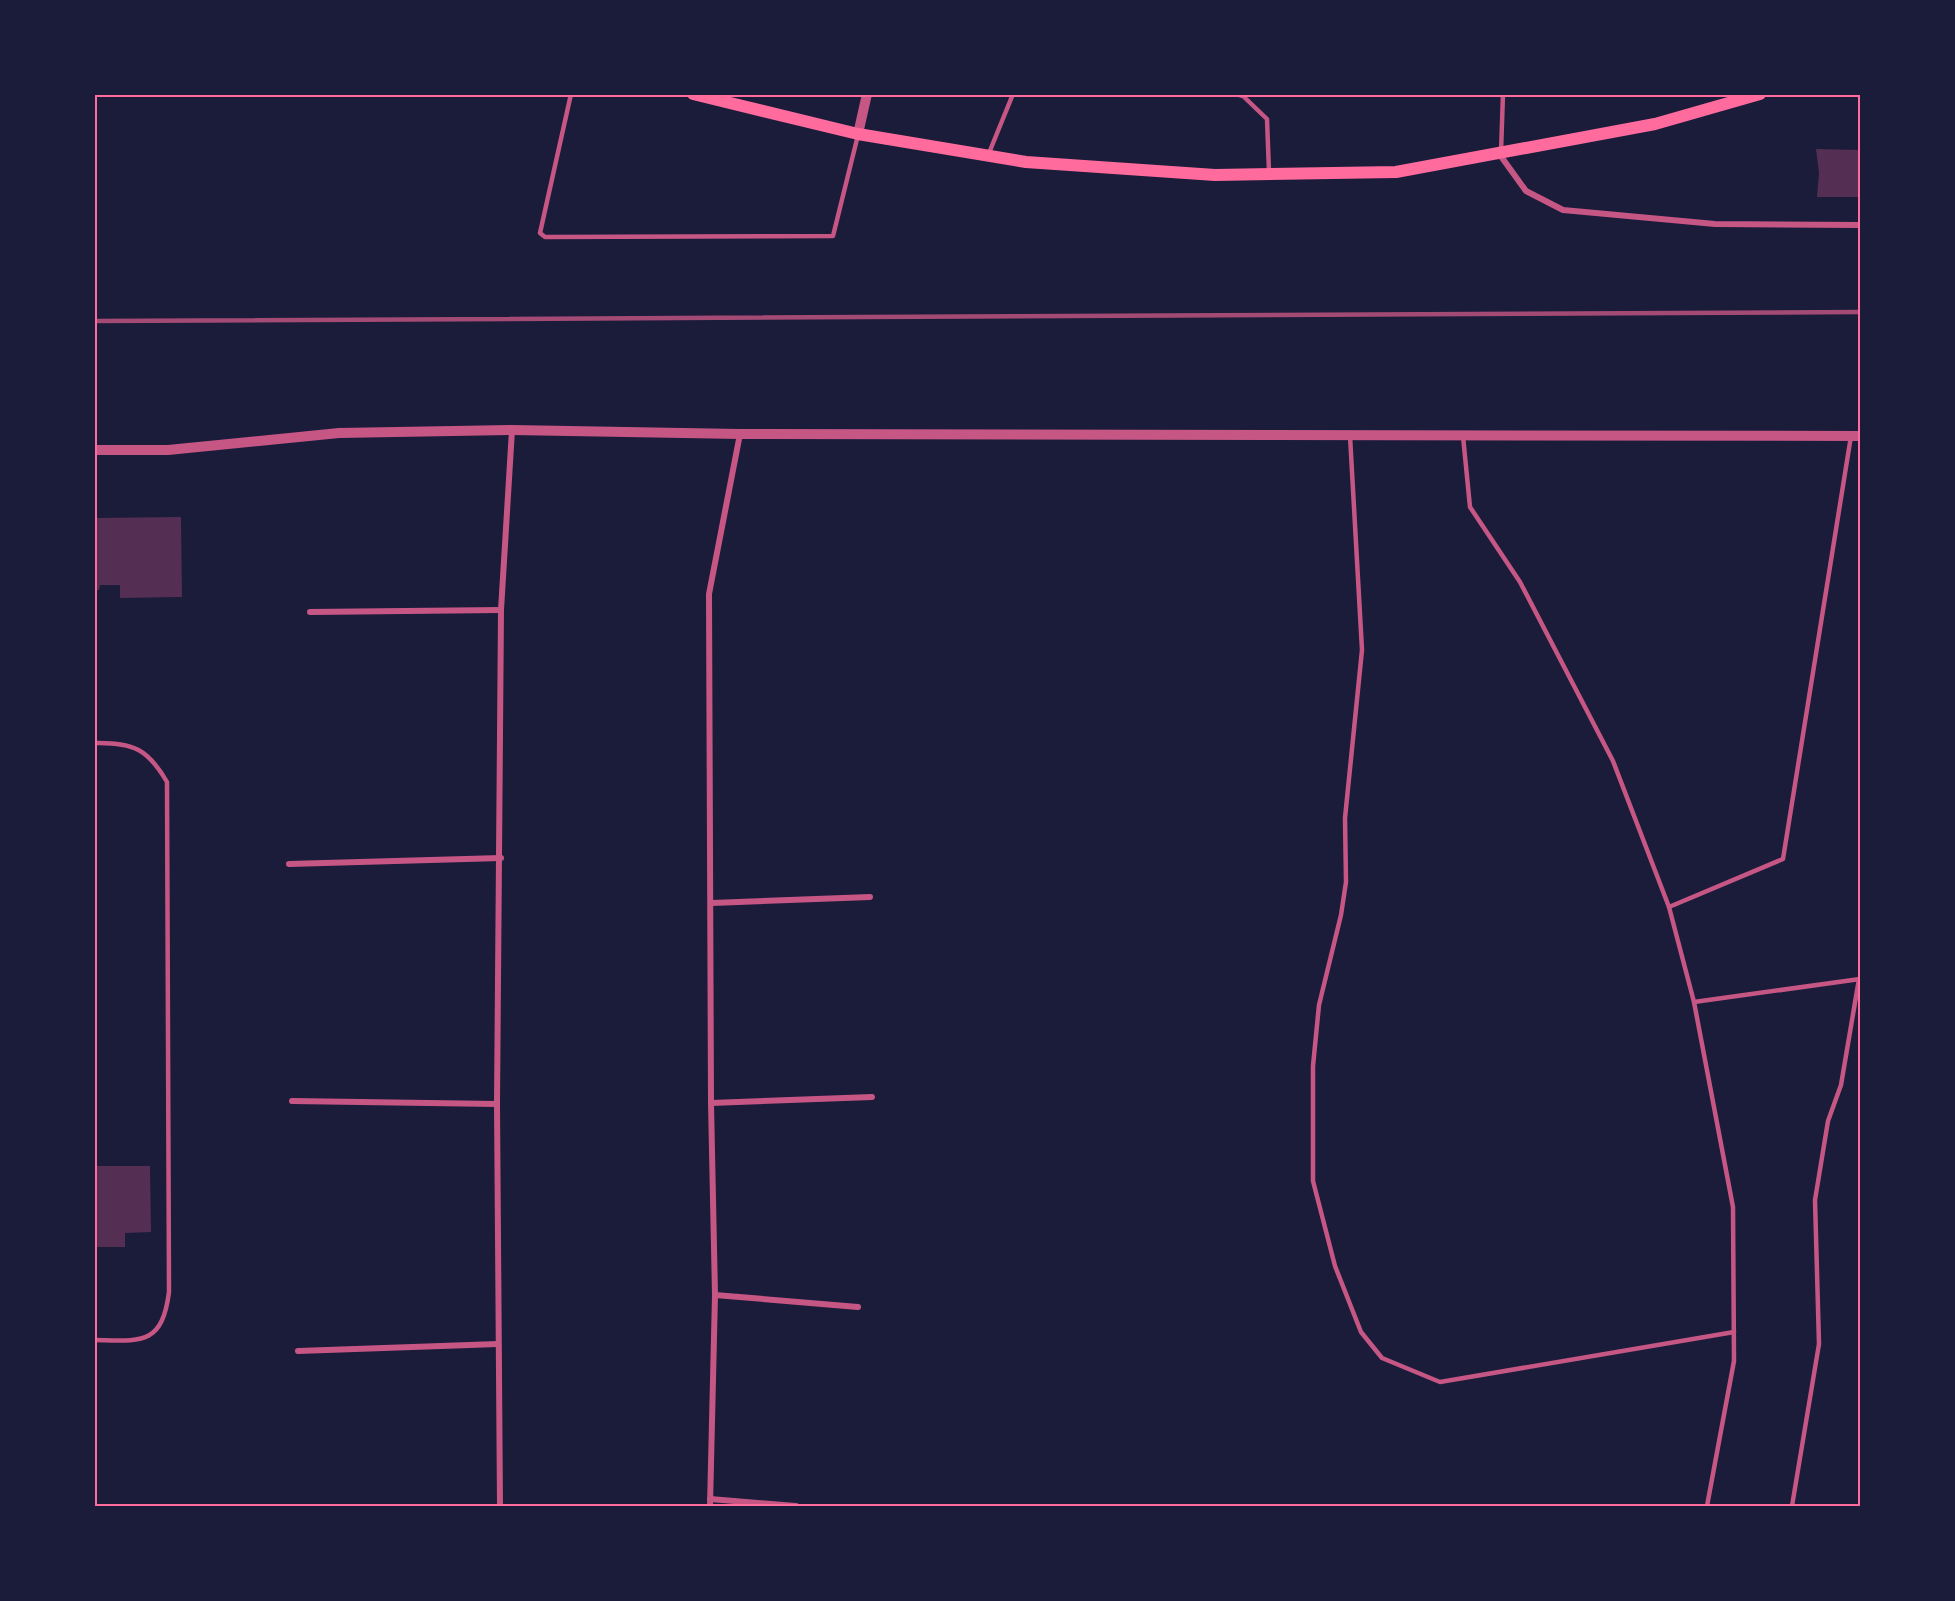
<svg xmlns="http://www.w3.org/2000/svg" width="1955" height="1601" viewBox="0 0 1955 1601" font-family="Inter,sans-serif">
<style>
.building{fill:#542f53}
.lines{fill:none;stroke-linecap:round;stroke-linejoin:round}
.service{stroke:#c65784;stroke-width:4.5}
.minor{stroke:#c65784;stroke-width:6}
.tertiary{stroke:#c65784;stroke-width:10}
.secondary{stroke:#ff6b9d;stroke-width:12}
.rail{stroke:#a44b75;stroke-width:4.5}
.neatline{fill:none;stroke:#ff6b9d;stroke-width:2}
</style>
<rect width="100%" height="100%" fill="#1b1b3a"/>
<g class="building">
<path d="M1816 149 1860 150V197H1817L1819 173Z"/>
<path d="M181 517 182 597 120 598V585H100L99 590H94V518Z"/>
<path d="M94 1166H150L151 1232 125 1233V1247H94Z"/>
</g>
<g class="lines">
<g class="service">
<path d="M571 94 540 233 545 237 833 236 858 135"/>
<path d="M1236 94 1243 96 1267 119 1269 172"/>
<path d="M1501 152 1503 94"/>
<path d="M989 153 1013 94"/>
<path d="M1350 436 1362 650 1345 818 1346 882 1341 915 1319 1005 1313 1066V1181L1335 1266 1361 1332 1382 1358 1440 1382 1734 1332"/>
<path d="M1463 436 1470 507 1520 582 1613 761 1669 907 1694 1002 1733 1207 1734 1361 1707 1506"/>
<path d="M94 743C133 742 148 749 167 782L169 1292C162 1346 141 1341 94 1340"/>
<path d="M1669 907 1783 859 1851 436"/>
<path d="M1694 1002 1860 979"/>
<path d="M1792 1506 1819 1344 1815 1200 1828 1121 1841 1085 1859 979"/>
</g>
<g class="minor">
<path d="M1500 155 1526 191 1563 210 1715 224 1860 225"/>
<path d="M310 612 501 610"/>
<path d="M289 864 501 858"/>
<path d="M712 903 870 897"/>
<path d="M292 1101 497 1104"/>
<path d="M711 1103 872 1097"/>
<path d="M715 1295 858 1307"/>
<path d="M298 1351 498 1344"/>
<path d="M710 1499 796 1506"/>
<path d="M500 1506 497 1104 501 610 512 430"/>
<path d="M710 1506 715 1295 711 1103 709 594 740 434"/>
</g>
<g class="tertiary">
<path d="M858 134 867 94"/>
<path d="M94 450H168L339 433 512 430 740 434 1860 436"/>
</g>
<path class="secondary" d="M693 94 858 134 1026 162 1215 175 1396 172 1655 124 1760 94"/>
<path class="rail" d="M94 321 1860 312"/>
</g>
<rect width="1955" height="1601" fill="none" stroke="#1b1b3a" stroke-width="192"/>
<rect x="96" y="96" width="1763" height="1409" class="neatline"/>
</svg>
